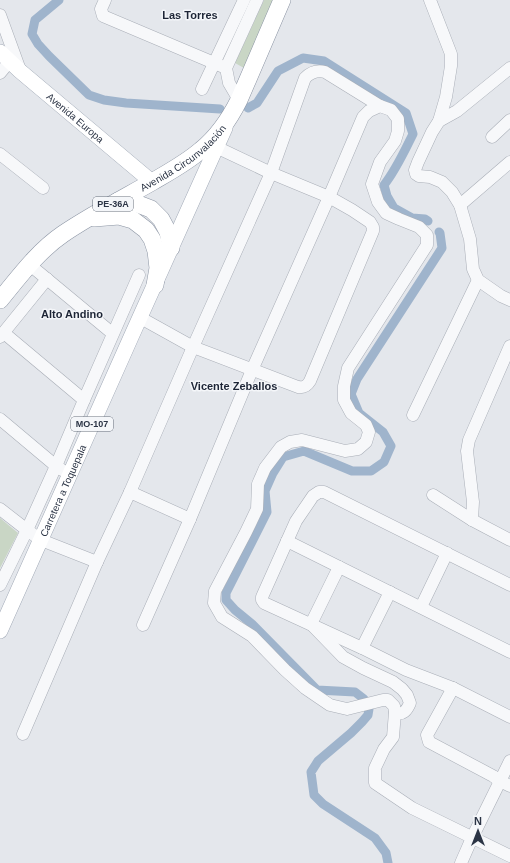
<svg xmlns="http://www.w3.org/2000/svg" width="510" height="863" viewBox="0 0 510 863" font-family="Arial,sans-serif">
<style>
.green{fill:#c9d6c5}
.lines{fill:none;stroke-linecap:round;stroke-linejoin:round}
.canal{stroke:#9fb4cc;stroke-width:9}
.minor-casing{stroke:#a9aeb7;stroke-width:13}
.major-casing{stroke:#a3abb8;stroke-width:16}
.highway-casing{stroke:#8b94a3;stroke-width:18}
.minor{stroke:#f7f8fa;stroke-width:12}
.major{stroke:#fff;stroke-width:15}
.highway{stroke:#fff;stroke-width:17}
.labels{text-anchor:middle;stroke-width:3;stroke-linejoin:round;paint-order:stroke}
.shield{fill:#f4f6f9;stroke:#676e7b;stroke-width:1}
.shield-label{font-size:9px;font-weight:bold;fill:#2b3445}
.street-label{font-size:10px;fill:#2b3445;stroke:#f4f6f9}
.neighbourhood-label{font-size:11px;font-weight:bold;fill:#1d2536;stroke:#f4f6f9}
</style>
<rect width="100%" height="100%" fill="#e4e7ec"/>
<g class="green">
<path d="M264 0H275L244 68 235 63Z"/>
<path d="M0 518 18 533 0 568Z"/>
</g>
<g class="lines">
<g class="canal">
<path d="M59 0 35 20 32 34 38 44 49 56 89 95 104 100 126 103 220 109"/>
<path d="M248 108 257 103 278 71 303 58 324 61 406 113 413 134C404 152 396 170 384 185L387 196 394 208 412 218 425 219 428 221"/>
<path d="M388 863 386 853 375 838 323 804 314 795 311 772 318 761 351 733 362 722 368 715 369 709 364 699 355 692 317 690 252 624 235 610 226 600V593L267 512 265 491 273 473 283 457 304 451 352 471H371L384 462 391 446 383 432 359 413 351 394 357 379 442 248 440 233 439 232"/>
</g>
<defs>
<g id="minor">
<path d="M105 0 101 9 103 16 226 68"/>
<path d="M430 0 451 54V66L446 97 439 121 432 132 418 162 415 170 416 174 419 176 430 177 442 182 452 192 460 205 470 239 473 269 478 280 501 296 510 300"/>
<path d="M0 15 20 70"/>
<path d="M0 73 10 61"/>
<path d="M202 89 244 0"/>
<path d="M239 100 229 83 226 68 257 0"/>
<path d="M439 121 457 111 510 68"/>
<path d="M492 137 510 120"/>
<path d="M0 154 43 188"/>
<path d="M460 205 510 162"/>
<path d="M30 265 112 333"/>
<path d="M139 317 193 347 298 387C304 388 307 386 310 381L373 231V227L370 222 352 210 329 197 271 173 216 147"/>
<path d="M4 333 84 400"/>
<path d="M0 337 47 279"/>
<path d="M413 415 478 280"/>
<path d="M0 419 56 466 62 470"/>
<path d="M130 492 190 519"/>
<path d="M433 495 472 520 510 540"/>
<path d="M0 509 27 530 41 540 97 562"/>
<path d="M472 520 473 502 467 451 469 440 510 346"/>
<path d="M287 541 510 652"/>
<path d="M339 567 311 624 343 657 363 668 393 682 402 689 407 695 410 703C407 710 403 716 395 712"/>
<path d="M0 585 27 530 56 466 84 400 139 275"/>
<path d="M510 585 324 492H319L313 496 296 521 262 597V600L264 603 362 648 406 670 453 688 510 717"/>
<path d="M421 607 447 553"/>
<path d="M143 625 190 519 252 370 329 197 363 117 369 111 380 106 391 110 398 119V131L395 141 380 162 372 184 378 202 386 213 399 219 419 227 427 235V245L348 368 344 386V400L351 413 366 425 369 432 366 442 358 449 345 451 302 440 290 442 281 447 265 468 258 484 257 509 246 532 215 591 214 603 222 617 252 636 285 670 305 688 330 705 347 709 383 700H388L394 706 395 712 393 737 384 749 375 768V783L412 808 510 856"/>
<path d="M362 648 390 592"/>
<path d="M453 688 427 735 429 742 493 776 500 781 510 786"/>
<path d="M23 734 97 562 130 492 193 347 271 173 305 78C311 72 317 70 325 72L380 106"/>
<path d="M461 863 472 838 510 761"/>
</g>
<g id="major">
<path id="s1" d="M0 52 20 71 152 182"/>
<path id="s2" d="M0 631C75 464 149 295 225 128"/>
</g>
<g id="highway">
<path d="M118 201 138 204 151 209 161 219 168 232 171 248"/>
<path d="M94 218 119 216 133 220 146 230 152 239 156 251 158 268 155 285"/>
<path id="s3" d="M0 300C19 277 38 251 63 234 91 215 122 199 152 182 169 172 186 163 201 150 217 137 230 118 239 100L282 0"/>
</g>
</defs>
<use href="#minor" class="minor-casing"/>
<use href="#major" class="major-casing"/>
<use href="#highway" class="highway-casing"/>
<use href="#minor" class="minor"/>
<use href="#major" class="major"/>
<use href="#highway" class="highway"/>
</g>
<g class="labels">
<g class="shield">
<rect x="93" y="197" width="40" height="14" rx="3"/>
<rect x="71" y="417" width="42" height="14" rx="3"/>
</g>
<g class="shield-label">
<text x="113" y="207">PE-36A</text>
<text x="92" y="427">MO-107</text>
</g>
<g class="street-label">
<text dy="4" stroke="none"><textPath href="#s1" startOffset="100">Avenida Europa</textPath></text>
<text dy="4" stroke="none"><textPath href="#s3" startOffset="234">Avenida Circunvalación</textPath></text>
<text dy="4" stroke="none"><textPath href="#s2" startOffset="154">Carretera a Toquepala</textPath></text>
</g>
<g class="neighbourhood-label">
<text x="190" y="19">Las Torres</text>
<text x="72" y="318">Alto Andino</text>
<text x="234" y="390">Vicente Zeballos</text>
</g>
</g>
<g transform="translate(478 831)" stroke="#f4f6f9" stroke-width="3" paint-order="stroke">
<path d="M0-3L7 15L0 10L-7 15Z" fill="#2b3445"/>
<text y="-6" font-size="11" font-weight="bold" text-anchor="middle" fill="#2b3445">N</text>
</g>
</svg>
